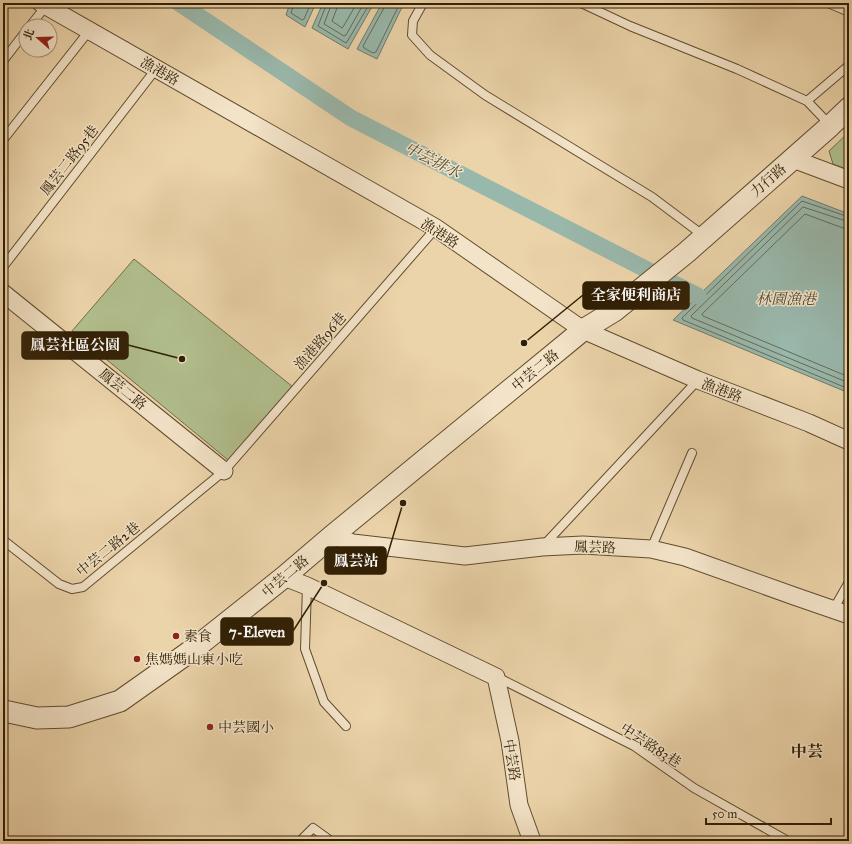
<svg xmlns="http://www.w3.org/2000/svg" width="852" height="844" viewBox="0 0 852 844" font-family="'IM FELL Great Primer','Noto Serif TC',serif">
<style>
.green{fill:#b1be8d;stroke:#716e48}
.water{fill:#99b8ac;stroke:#6f7b69}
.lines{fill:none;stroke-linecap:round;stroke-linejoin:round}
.shore{stroke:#656c58;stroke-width:1}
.canal{stroke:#99b8ac;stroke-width:17}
.service-casing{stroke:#604c2e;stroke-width:10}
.minor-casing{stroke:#604c2e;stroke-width:19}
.tertiary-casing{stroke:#604c2e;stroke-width:23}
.service{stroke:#f3e3c8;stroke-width:8}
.minor{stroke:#f3e3c8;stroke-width:17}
.tertiary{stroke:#f3e3c8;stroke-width:21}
.poi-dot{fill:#8f2418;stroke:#f3e3c8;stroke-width:1.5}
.labels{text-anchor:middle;stroke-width:3;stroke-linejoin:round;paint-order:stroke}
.street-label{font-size:14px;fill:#311f04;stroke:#f3e3c8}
.poi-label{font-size:14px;fill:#311f04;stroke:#f3e3c8;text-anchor:start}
.water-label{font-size:15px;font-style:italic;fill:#504d36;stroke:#f3e3c8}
.quarter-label{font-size:16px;font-weight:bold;fill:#311f04;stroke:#f3e3c8}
.leader{fill:none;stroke:#311f04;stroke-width:1.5}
.callout-dot{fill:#311f04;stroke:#f3e3c8;stroke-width:1.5}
.callout{fill:#311f04;stroke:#311f04;stroke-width:1.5}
.callout-label{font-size:15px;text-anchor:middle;font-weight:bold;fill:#fff}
</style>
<rect width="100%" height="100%" fill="#ecd4aa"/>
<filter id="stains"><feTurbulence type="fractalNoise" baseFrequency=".005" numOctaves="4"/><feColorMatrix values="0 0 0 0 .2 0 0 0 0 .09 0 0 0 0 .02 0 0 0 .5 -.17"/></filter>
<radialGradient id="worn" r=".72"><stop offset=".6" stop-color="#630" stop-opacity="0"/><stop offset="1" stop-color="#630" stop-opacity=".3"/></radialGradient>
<g class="green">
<path d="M849 132V170L833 164 829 151Z"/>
<path d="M134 259 293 387 228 460 72 331Z"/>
</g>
<g class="water">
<path d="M290 3H316L305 27 286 15Z"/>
<path d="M323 3H374L348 49 312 28Z"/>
<path d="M382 3H404L377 59 357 49Z"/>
<path d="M802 196 849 214V393L673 320Z"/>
</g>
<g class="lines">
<g class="shore">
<path d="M294 3 291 13 302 20 304 19 311 3"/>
<path d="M327 3 318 26 346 43 347 42 370 3"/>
<path d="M332 3 324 24 344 36 346 35 364 3"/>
<path d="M338 3 337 8 332 21 342 28 343 27 357 3"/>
<path d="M385 3V6L363 46 364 48 373 53 376 52 400 3"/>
<path d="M849 217 802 201 682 318 683 320 849 389"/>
<path d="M849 222 803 207 691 316 692 318 849 383"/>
<path d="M849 228H843L805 214 702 314 703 316 849 377"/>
</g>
<path class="canal" d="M179 3 351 118 698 296"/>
<defs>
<g id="service">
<path d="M423 3 413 21 412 35 430 55 485 95 652 197 704 236"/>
<path d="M581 3 630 26 737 69 807 101 830 125"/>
<path d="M828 3 849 12"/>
<path d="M30 26 46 6"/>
<path d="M3 61 26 31"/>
<path d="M807 101 847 67 849 64"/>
<path d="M3 140 89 31"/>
<path d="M3 267 156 69"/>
<path d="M3 540 59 584 72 589 83 587 224 471 436 228"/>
<path d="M544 545 698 380"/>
<path d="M651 549 692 453"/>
<path d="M307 586 305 649 324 702 346 726"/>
<path d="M833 610 849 582"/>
<path d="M497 677 634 746 694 788 788 841"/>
<path d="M300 841 313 828 331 841"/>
</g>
<g id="minor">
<path d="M41 3 436 228 583 330 698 380 809 423 849 441"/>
<path d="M793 159 849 180"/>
<path d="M3 293 224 471"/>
<path d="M332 536 353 543 465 556 542 547 583 545 651 549 685 557 794 596 849 615"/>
<path d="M284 577 307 586 496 677 510 741 519 805 532 841"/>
</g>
<path id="tertiary" d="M4 711 37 718 69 717 120 701 195 648 284 577 332 536 583 330 614 311 687 252 830 126 849 108"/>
</defs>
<use href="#service" class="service-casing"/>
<use href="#minor" class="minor-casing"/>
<use href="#tertiary" class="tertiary-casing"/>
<use href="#service" class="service"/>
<use href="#minor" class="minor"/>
<use href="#tertiary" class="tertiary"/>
</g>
<g class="poi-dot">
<circle cx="176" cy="636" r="4"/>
<circle cx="137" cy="659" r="4"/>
<circle cx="210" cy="727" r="4"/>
</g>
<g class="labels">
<g class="street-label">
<text transform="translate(160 71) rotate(30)" y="5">漁港路</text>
<text transform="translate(69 160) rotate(-52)" y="5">鳳芸二路95巷</text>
<text transform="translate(768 180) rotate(-41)" y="5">力行路</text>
<text transform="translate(440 233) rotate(33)" y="5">漁港路</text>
<text transform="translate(320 341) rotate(-49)" y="5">漁港路96巷</text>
<text transform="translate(535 370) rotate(-39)" y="5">中芸二路</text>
<text transform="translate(123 389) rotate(39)" y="5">鳳芸二路</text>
<text transform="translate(722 390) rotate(21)" y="5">漁港路</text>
<text transform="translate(595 547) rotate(2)" y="5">鳳芸路</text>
<text transform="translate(108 549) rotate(-39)" y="5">中芸二路2巷</text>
<text transform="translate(285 576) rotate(-40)" y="5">中芸二路</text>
<text transform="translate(651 745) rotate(33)" y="5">中芸路83巷</text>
<text transform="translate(512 760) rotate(81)" y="5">中芸路</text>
</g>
<g class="poi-label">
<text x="184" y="641">素食</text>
<text x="145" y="664">焦媽媽山東小吃</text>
<text x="218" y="732">中芸國小</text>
</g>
<g class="water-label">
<text transform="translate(433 160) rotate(27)" y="5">中芸排水</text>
<text x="786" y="304">林園漁港</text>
</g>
<g class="quarter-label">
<text x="807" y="757">中芸</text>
</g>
</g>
<path class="leader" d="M524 343L583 295M182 359L128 345M403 503L386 560M324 583L293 631"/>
<g class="callout-dot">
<circle cx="524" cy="343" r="4"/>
<circle cx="182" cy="359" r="4"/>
<circle cx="403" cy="503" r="4"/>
<circle cx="324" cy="583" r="4"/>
</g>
<g class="callout">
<rect x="583" y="282" width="106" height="27" rx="4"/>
<rect x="22" y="332" width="106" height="27" rx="4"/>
<rect x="325" y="547" width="61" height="27" rx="4"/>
<rect x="221" y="618" width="72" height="27" rx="4"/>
</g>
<g class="callout-label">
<text x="636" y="300">全家便利商店</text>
<text x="75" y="350">鳳芸社區公園</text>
<text x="356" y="566">鳳芸站</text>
<text x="257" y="637">7-Eleven</text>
</g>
<rect width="852" height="844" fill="none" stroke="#ecd4aa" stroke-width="16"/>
<rect x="4" y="4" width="844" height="836" fill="none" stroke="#311f04" stroke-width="2"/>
<rect x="8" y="8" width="836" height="828" fill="none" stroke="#311f04"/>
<g transform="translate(38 38) rotate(290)"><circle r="19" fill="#f3e3c8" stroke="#a5957a"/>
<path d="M0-3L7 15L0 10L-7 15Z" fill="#8f2418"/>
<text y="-6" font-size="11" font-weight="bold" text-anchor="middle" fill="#311f04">北</text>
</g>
<path d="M706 818v6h125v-6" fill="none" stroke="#311f04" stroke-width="2"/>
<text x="712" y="818" font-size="12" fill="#311f04" stroke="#f3e3c8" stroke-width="3" paint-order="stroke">50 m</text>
<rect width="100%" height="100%" filter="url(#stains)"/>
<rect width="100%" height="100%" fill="url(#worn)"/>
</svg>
